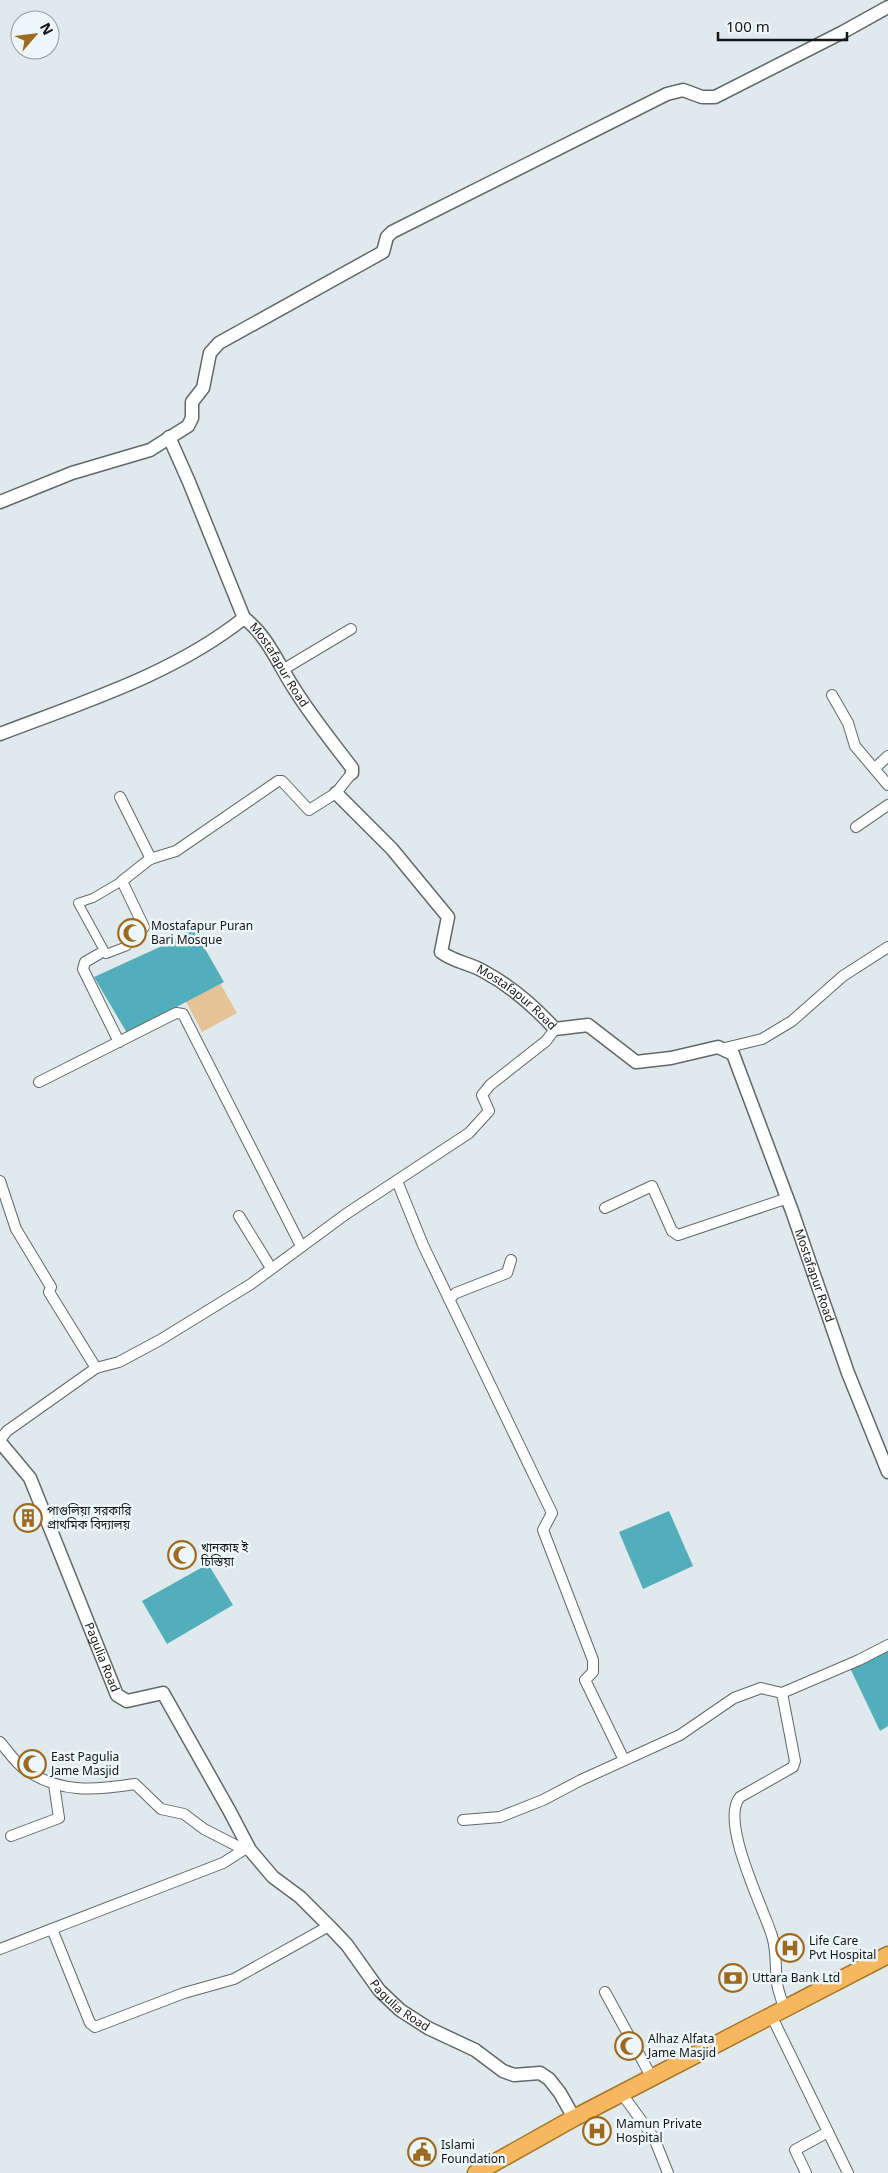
<svg xmlns="http://www.w3.org/2000/svg" width="888" height="2173" viewBox="0 0 888 2173" font-family="Georgia,'Noto Sans Bengali',serif">
<style>
.green{fill:#e6c297}
.water{fill:#53aebb}
.lines{fill:none;stroke-linecap:round;stroke-linejoin:round}
.pedestrian-casing{stroke:#60696a;stroke-width:10}
.minor-casing{stroke:#60696a;stroke-width:12}
.tertiary-casing{stroke:#60696a;stroke-width:15}
.trunk-casing{stroke:#a6752b;stroke-width:19}
.pedestrian{stroke:#fff;stroke-width:8}
.minor{stroke:#fff;stroke-width:10}
.tertiary{stroke:#fff;stroke-width:12}
.trunk{stroke:#f6b85e;stroke-width:16}
.labels{text-anchor:middle;stroke-width:5;stroke-linejoin:round;paint-order:stroke}
.street-label{font-size:12px;fill:#141718;stroke:#edf7f9}
.poi-label{font-size:12px;fill:#141718;stroke:#edf7f9;text-anchor:start}
</style>
<rect width="100%" height="100%" fill="#e0eaec"/>
<path class="green" d="M217 978 237 1013 202 1032 182 994Z"/>
<g class="water">
<path d="M193 928 224 982 127 1033 94 977 162 946Z"/>
<path d="M669 1511 693 1566 643 1589 619 1532Z"/>
<path d="M208 1564 233 1605 167 1644 142 1601Z"/>
<path d="M888 1648V1726L880 1731 850 1668Z"/>
</g>
<g class="lines">
<defs>
<path id="pedestrian" d="M122 881 93 898 78 903 106 954 127 946"/>
<g id="minor">
<path d="M284 669 351 629"/>
<path d="M832 695 848 723 855 746 888 785"/>
<path d="M875 768 888 756"/>
<path d="M120 797 151 859"/>
<path d="M856 827 888 805"/>
<path d="M133 932 144 927 122 881 150 859 176 851 278 781H282L309 810 336 793 352 773"/>
<path d="M99 954 85 962 83 969 119 1042"/>
<path d="M725 1048 762 1039 792 1021 843 976 888 947"/>
<path d="M39 1082 176 1013 183 1014 301 1246"/>
<path d="M0 1181 16 1229 51 1287 49 1292 96 1368"/>
<path d="M397 1181 423 1245 552 1513 543 1530 593 1660V1672L585 1680 624 1760"/>
<path d="M605 1208 652 1186 672 1231 678 1235 788 1198"/>
<path d="M239 1216 271 1268"/>
<path d="M449 1299 456 1293 507 1273 511 1260"/>
<path d="M0 1440 7 1431 96 1368 119 1362 160 1340 251 1284 346 1214 469 1133 489 1111 482 1095 490 1085 546 1041 555 1029"/>
<path d="M782 1693 795 1761 793 1767 740 1797C719 1821 764 1909 772 1936 777 1951 775 1967 777 1983 778 1991 782 2000 784 2009"/>
<path d="M0 1742C8 1751 16 1764 26 1770 61 1794 96 1790 135 1784L161 1809 184 1814 204 1829 239 1847 250 1850"/>
<path d="M463 1820 500 1817 543 1800 581 1780 680 1735 734 1698 761 1688 782 1693 859 1660 888 1645"/>
<path d="M11 1836 59 1818 54 1784"/>
<path d="M52 1929 90 2023 95 2027 184 1993 234 1979 329 1926"/>
<path d="M0 1949 223 1863 245 1849"/>
<path d="M605 1992 652 2078"/>
<path d="M771 2015 848 2173"/>
<path d="M622 2094 654 2138 668 2173"/>
<path d="M806 2173 795 2150 828 2132"/>
</g>
<g id="tertiary">
<path d="M169 437 189 482 244 618"/>
<path d="M0 502 72 473 150 450 188 426 192 418V402L203 388 210 353 219 343 383 252 387 237 392 232 667 94 683 90 702 97H715L843 32 888 7"/>
<path id="s1" d="M244 618C268 636 279 666 295 690 312 717 333 743 352 768V773"/>
<path d="M0 734C83 702 174 674 244 618"/>
<path id="s2" d="M336 793 392 849 448 917 441 952C454 962 469 963 483 971 511 986 534 1006 555 1029L588 1025 636 1062 671 1058 718 1047 733 1054 792 1211 848 1373 888 1472"/>
<path id="s3" d="M0 1442 30 1478 117 1695 127 1701 163 1693 229 1810 250 1850 273 1877 300 1897 329 1926 347 1945 379 1990 400 2010 428 2028 475 2050 503 2071 514 2075 540 2073 549 2079 560 2093 574 2118"/>
</g>
<path id="trunk" d="M476 2173 574 2118 888 1955"/>
</defs>
<use href="#pedestrian" class="pedestrian-casing"/>
<use href="#minor" class="minor-casing"/>
<use href="#tertiary" class="tertiary-casing"/>
<use href="#trunk" class="trunk-casing"/>
<use href="#pedestrian" class="pedestrian"/>
<use href="#minor" class="minor"/>
<use href="#tertiary" class="tertiary"/>
<use href="#trunk" class="trunk"/>
</g>
<defs>
<symbol id="mosque-ring" viewBox="-11 -11 22 22"><circle r="9.5" fill="#edf7f9" stroke="#9d6a20" stroke-width="1.5"/><path d="M3.5-4.9A6 6 0 1 0 3.5 4.9A5 5 0 1 1 3.5-4.9Z" fill="#9d6a20"/></symbol>
<symbol id="building-ring" viewBox="-11 -11 22 22"><circle r="9.5" fill="#edf7f9" stroke="#9d6a20" stroke-width="1.5"/><path d="M-4-6H4V6H1V3H-1V6H-4ZM-2.5-4.3h1.7v1.8h-1.7ZM.8-4.3h1.7v1.8H.8ZM-2.5-1h1.7V.8h-1.7ZM.8-1h1.7V.8H.8Z" fill="#9d6a20"/></symbol>
<symbol id="hospital-ring" viewBox="-11 -11 22 22"><circle r="9.5" fill="#edf7f9" stroke="#9d6a20" stroke-width="1.5"/><path d="M-5-5h3v3.5h4V-5h3V5h-3V1.5h-4V5h-3Z" fill="#9d6a20"/></symbol>
<symbol id="bank-ring" viewBox="-11 -11 22 22"><circle r="9.5" fill="#edf7f9" stroke="#9d6a20" stroke-width="1.5"/><path d="M-6-4H6V4H-6ZM0-2.3a2.3 2.3 0 1 0 0 4.6a2.3 2.3 0 1 0 0-4.6Z" fill="#9d6a20"/></symbol>
<symbol id="civic-ring" viewBox="-11 -11 22 22"><circle r="9.5" fill="#edf7f9" stroke="#9d6a20" stroke-width="1.5"/><path d="M-.6-6.5H3V-4.5H.6V-3L4-1V1h2V6H-6V1h2V-1L-.6-3ZM-1.2 2.5V6h2.4V2.5Z" fill="#9d6a20"/></symbol>
</defs>
<g fill-rule="evenodd">
<use href="#mosque-ring" x="116" y="917" width="32" height="32"/>
<use href="#building-ring" x="12" y="1502" width="32" height="32"/>
<use href="#mosque-ring" x="166" y="1539" width="32" height="32"/>
<use href="#mosque-ring" x="16" y="1748" width="32" height="32"/>
<use href="#hospital-ring" x="774" y="1932" width="32" height="32"/>
<use href="#bank-ring" x="717" y="1962" width="32" height="32"/>
<use href="#mosque-ring" x="613" y="2030" width="32" height="32"/>
<use href="#hospital-ring" x="581" y="2115" width="32" height="32"/>
<use href="#civic-ring" x="406" y="2136" width="32" height="32"/>
</g>
<g class="labels">
<g class="street-label">
<text dy="4" stroke="none"><textPath href="#s1" startOffset="59">Mostafapur Road</textPath></text>
<text dy="4" stroke="none"><textPath href="#s2" startOffset="292">Mostafapur Road</textPath></text>
<text dy="4" stroke="none"><textPath href="#s2" startOffset="772">Mostafapur Road</textPath></text>
<text dy="4" stroke="none"><textPath href="#s3" startOffset="240">Pagulia Road</textPath></text>
<text dy="4" stroke="none"><textPath href="#s3" startOffset="726">Pagulia Road</textPath></text>
</g>
<g class="poi-label">
<text x="151" y="930">Mostafapur Puran<tspan x="151" dy="14">Bari Mosque</tspan></text>
<text x="47" y="1515">পাগুলিয়া সরকারি<tspan x="47" dy="14">প্রাথমিক বিদ্যালয়</tspan></text>
<text x="201" y="1552">খানকাহ ই<tspan x="201" dy="14">চিস্তিয়া</tspan></text>
<text x="51" y="1761">East Pagulia<tspan x="51" dy="14">Jame Masjid</tspan></text>
<text x="809" y="1945">Life Care<tspan x="809" dy="14">Pvt Hospital</tspan></text>
<text x="752" y="1982">Uttara Bank Ltd</text>
<text x="648" y="2043">Alhaz Alfata<tspan x="648" dy="14">Jame Masjid</tspan></text>
<text x="616" y="2128">Mamun Private<tspan x="616" dy="14">Hospital</tspan></text>
<text x="441" y="2149">Islami<tspan x="441" dy="14">Foundation</tspan></text>
</g>
</g>
<g transform="translate(35 35) rotate(62)"><circle r="24" fill="#edf7f9" stroke="#969d9f"/>
<path d="M0-4L9 19L0 12L-9 19Z" fill="#9d6a20"/>
<text y="-8" font-size="14" font-weight="bold" text-anchor="middle" fill="#141718">N</text>
</g>
<path d="M718 32v8h129v-8" fill="none" stroke="#141718" stroke-width="2.5"/>
<text x="726" y="32" font-size="15" fill="#141718" stroke="#edf7f9" stroke-width="4" paint-order="stroke">100 m</text>
</svg>
